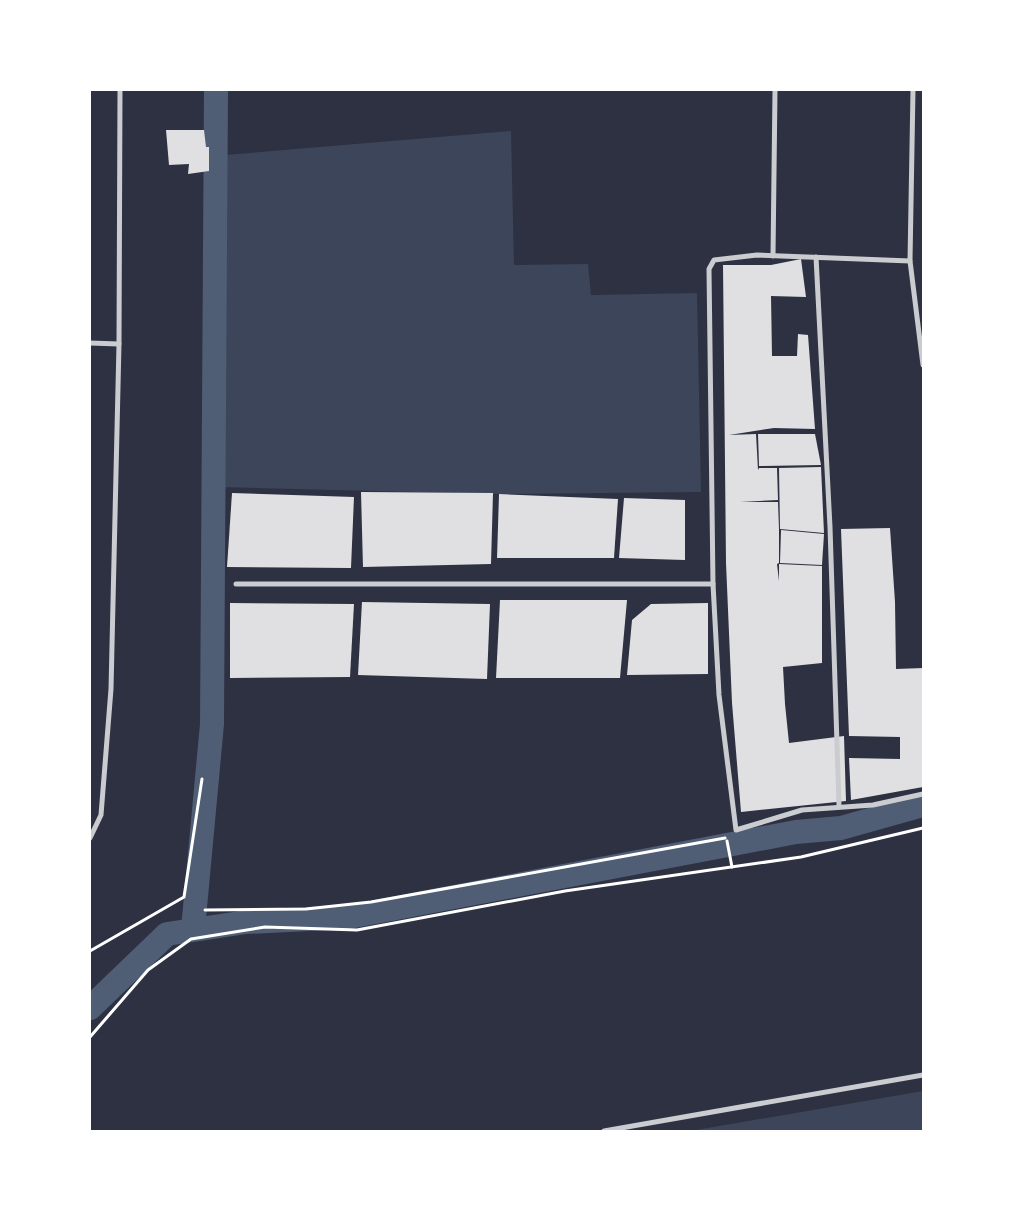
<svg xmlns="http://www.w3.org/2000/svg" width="1013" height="1221" viewBox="0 0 1013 1221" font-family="Roboto,sans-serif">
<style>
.green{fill:#3c4559}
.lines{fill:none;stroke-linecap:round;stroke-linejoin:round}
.canal{stroke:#4f5d75;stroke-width:24}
.building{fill:#e0e0e3}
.path{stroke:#fff;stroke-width:3}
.minor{stroke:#caccd0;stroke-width:5}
</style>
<rect width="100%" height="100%" fill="#2d3142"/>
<g class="green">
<path d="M511 131 514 265 588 264 591 295 697 293 701 492 499 494 216 487 225 155Z"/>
<path d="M923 1091V1131H690Z"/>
</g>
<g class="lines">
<g class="canal">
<path d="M193 929 212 724 216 90"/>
<path d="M90 1008 167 934 246 922 349 917 796 832 841 828 923 805"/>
</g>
</g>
<g class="building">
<path d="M166 130H204L206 147H209V171L188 174 189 164 169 165Z"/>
<path d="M801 259 806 297 771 296 772 356H797L798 334 808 335 815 429 774 428 729 435 756 434 758 470 759 468H777L778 500 740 502H778L779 529 765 530 779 529V563L777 564 779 581V564L822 566V663L783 667 785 704 789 743 844 736 846 801 741 812 732 703 726 563 723 265H771Z"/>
<path d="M758 434H815L821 465 759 466Z"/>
<path d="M821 467 824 533 780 529 779 468Z"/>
<path d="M361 492 493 493 491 564 363 567Z"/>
<path d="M232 493 354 497 351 568 227 567Z"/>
<path d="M499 494 618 499 614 558H497Z"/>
<path d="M624 498 685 500V560L619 558Z"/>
<path d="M890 528 895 602 896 669 923 668V787L851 800 849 758 900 759V737L849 736 841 529Z"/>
<path d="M781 530 824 534 822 565 780 563Z"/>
<path d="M500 600H627L620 678H496Z"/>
<path d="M362 602 490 604 487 679 358 675Z"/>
<path d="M230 603 354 604 350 677 230 678Z"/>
<path d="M708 603V674L627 675 632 620 651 604Z"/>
</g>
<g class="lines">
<g class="path">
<path d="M727 841 732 867"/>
<path d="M205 910 306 909 371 902 725 838"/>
<path d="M90 951 184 897 202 779"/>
<path d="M90 1037 148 970 191 939 265 927 357 930 565 891 801 857 923 828"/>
</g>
<g class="minor">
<path d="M913 90 910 261 757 255 714 260 709 269 713 584 719 695 736 830 802 810 873 805 923 794"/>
<path d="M773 256 775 90"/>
<path d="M816 257 830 527 839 806"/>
<path d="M910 261 923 365"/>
<path d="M90 343 119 344"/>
<path d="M236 584H713"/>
<path d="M90 838 101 815 111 689 119 344 120 90"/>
<path d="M604 1131 923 1075"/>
</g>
</g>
<rect width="1013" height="1221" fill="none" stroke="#ffffff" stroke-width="182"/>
</svg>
